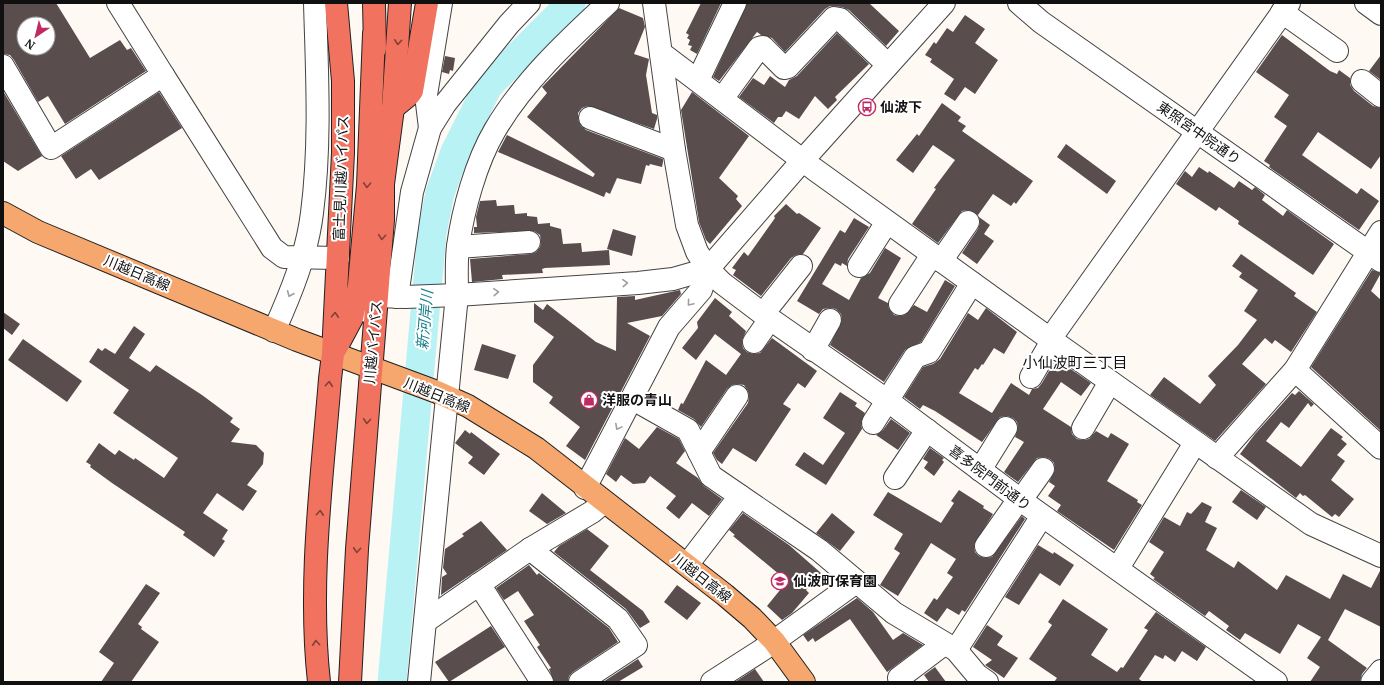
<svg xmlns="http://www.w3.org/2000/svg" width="1384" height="685" viewBox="0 0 1384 685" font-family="Merriweather,'Noto Sans JP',serif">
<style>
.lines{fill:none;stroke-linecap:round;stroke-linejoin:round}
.river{stroke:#b9f2f5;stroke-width:29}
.building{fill:#594d4d;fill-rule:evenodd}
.minor-casing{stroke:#434343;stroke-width:24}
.major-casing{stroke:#212121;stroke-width:24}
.highway-casing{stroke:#212121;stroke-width:24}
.minor{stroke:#fff;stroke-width:22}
.major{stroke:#f5a76d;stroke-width:22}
.highway{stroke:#f1725f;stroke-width:22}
.oneway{stroke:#804138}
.oneway2{stroke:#9f9f9f}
.labels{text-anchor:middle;stroke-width:4;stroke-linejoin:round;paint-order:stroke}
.poi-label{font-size:14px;font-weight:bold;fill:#101010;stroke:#fff;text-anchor:start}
.street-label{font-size:14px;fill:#101010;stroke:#fff}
.water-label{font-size:15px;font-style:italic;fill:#197f8b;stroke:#fff}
.neighbourhood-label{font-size:15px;fill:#101010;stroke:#fff}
</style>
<rect width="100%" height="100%" fill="#fff9f4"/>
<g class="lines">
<path class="river" d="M392 682 432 233 440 193 455 152 488 86 571 3"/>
</g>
<g class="building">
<path d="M3 3H56L90 58 120 40 127 50 131 48 146 71 65 124 48 96 38 102 14 60 10 55 3 54ZM24 24H48V48H24Z"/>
<path d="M701 3H721L697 54 690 50 692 46 688 45 690 40 687 38 689 35 686 33Z"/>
<path d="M747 3H869L899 31 886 46 849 10 842 7 830 6 825 9 785 52 772 38 761 35 757 32 719 81 713 77Z"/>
<path d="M619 8 643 18 645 27 634 54 649 59 646 75 652 113 657 115V119L654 129 588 106 582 108 578 113V120L581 126 586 130 663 159V162L662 167 650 164 649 166 646 165 641 184 617 178 610 194 606 192 604 197 498 152 507 135 593 177 595 174 527 117 547 93 542 87Z"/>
<path d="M965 15 985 29 975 43 998 60 975 94 965 87 955 101 944 94 954 79 930 62 932 59 925 55 934 42 936 44 947 28 953 32Z"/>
<path d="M837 33 869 64 835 97 837 100 828 109 815 96 799 119 786 111 782 117H778L774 123 739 97 753 78 764 85 770 76 785 87 789 80 797 76Z"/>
<path d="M1282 35 1330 71 1337 74 1339 70 1350 78V85L1354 91 1373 106 1381 108V155L1371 169 1318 132 1302 155 1357 194 1361 188 1379 201 1359 230 1269 167 1270 165 1264 161 1287 126 1274 117 1289 95 1256 72Z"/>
<path d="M1381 55V80L1369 71Z"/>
<path d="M445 56 455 58 453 71 450 70 449 74 442 72Z"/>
<path d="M3 91 42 156 18 171 3 161Z"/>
<path d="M159 92 182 128 99 180 91 169 76 179 61 156Z"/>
<path d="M692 92 749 136 719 178 738 196 736 199 742 206 710 244 706 240 699 222 681 110Z"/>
<path d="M942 103 961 117 958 121 966 126 962 131 1033 181 1016 204 1014 202 1011 206 993 194 978 215 969 210 962 211 938 243 912 224 936 189 934 188 955 160 933 145 913 173 896 160 917 134 919 136Z"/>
<path d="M1066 144 1116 181 1107 194 1057 157Z"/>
<path d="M1199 167 1208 173 1209 171 1234 188 1239 181 1252 190 1255 187 1265 195 1262 200 1283 216 1287 210 1334 244 1313 275 1238 224 1239 221 1219 207 1216 211 1176 184 1185 171 1192 177Z"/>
<path d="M496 200 497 206 514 205 515 214 527 213V216L537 217 538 224 550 223V226L561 229 563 244 581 243 582 252 609 250 610 265 545 268 542 269 543 273 502 275 503 279 472 282 470 259 530 254 536 252 540 247 541 242 540 235 534 231 474 233V227H477L476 217 480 201Z"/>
<path d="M786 204 797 214 799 213 821 228 803 254 796 255 791 258 761 296 733 275 736 270 732 268 744 252 748 256 775 218 774 216Z"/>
<path d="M979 217 990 225 984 234 994 241 977 264 962 253 978 229 980 223Z"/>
<path d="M854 218 869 227 848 259 847 266 842 263 841 266 835 263 822 284 849 300 861 278 870 273 885 248 901 258 878 298 888 303 889 309 894 315 899 316 905 315 914 305 927 312 945 280 955 286 921 342 905 350 884 382 830 345 842 320 841 314 836 309 830 308 823 309 819 314 797 301 840 230 845 233Z"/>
<path d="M613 229 636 236 632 256 607 249Z"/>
<path d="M1241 254 1296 293 1294 296 1317 312 1291 352 1275 340 1272 344 1265 338 1242 364 1266 384 1215 441 1150 395 1164 377 1200 404 1216 385 1208 376 1238 345 1257 320 1244 311 1258 290 1239 277 1242 273 1232 266Z"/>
<path d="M1372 270 1381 273 1371 291 1381 300V431L1311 367Z"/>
<path d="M680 290 681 294 662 316 627 323 650 336 585 460 566 446 580 427 549 403 553 397 533 382V365L554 337 534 322V303L543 310 547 304 596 342 616 351 617 297 635 296V300Z"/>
<path d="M715 298 732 312 729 316 746 331 742 341 743 348 747 352 753 354 760 353 772 338 817 371 805 388 798 383 783 404 791 409 756 462 733 448 722 464 717 460 713 453 748 403 749 397 748 391 744 385 738 384 732 385 727 389 701 427 694 419 678 410 681 403 683 404 706 360 726 375 741 354 715 334 696 360 682 348 698 328 697 322Z"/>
<path d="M986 308 1017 332 1004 354 994 348 983 365 982 364 978 370 975 368 959 393 992 413 1011 383 1029 395 1032 389 1038 388 1042 383 1056 359 1091 383 1081 396 1061 382 1043 409 1071 427 1072 434 1077 439 1083 440 1089 439 1096 431 1108 438 1111 433 1129 444 1107 481 1138 500 1137 502 1142 505 1114 550 1057 511 1061 505 1048 496 1055 486 1049 482 1055 470 1054 463 1050 459 1044 457 1037 458 1018 482 1004 472 1024 442 1015 437 1018 428 1017 422 1013 418 1007 416 1000 417 982 442 935 411 923 405 920 409 904 397 923 367 933 364 940 359 968 313 978 320Z"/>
<path d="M3 312 20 324 12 335 3 328Z"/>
<path d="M134 326 145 334 129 358 150 372 156 365 202 395 233 418 230 422 240 429 231 442 256 445 264 453 263 464 247 485 257 491 243 511 217 493 203 513 228 530 222 539 225 541 214 557 183 535 185 532 112 483 90 467 91 465 86 462 99 443 115 455 119 450 134 460 135 458 164 478 178 458 113 413 129 390 89 362 98 348 102 351 105 348 115 354Z"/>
<path d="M23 339 82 381 67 402 8 360Z"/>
<path d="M482 344 516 355 508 379 474 370Z"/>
<path d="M1299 391 1314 404 1311 407 1308 403 1289 428 1281 422 1266 441 1301 467 1331 428 1343 437 1341 439 1347 444 1337 455 1345 461 1331 480 1354 499 1339 517 1335 514 1332 517 1305 495 1303 496 1300 493 1296 498 1240 454 1255 434 1292 393 1295 395Z"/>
<path d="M840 392 857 403 855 406 865 413 861 422 862 429 826 485 795 465 804 452 823 465 845 433 823 418Z"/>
<path d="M891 419 910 433 898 450 876 435 883 430Z"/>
<path d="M657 427 679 439 685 451 676 463 698 478 704 486 722 499 709 516 692 503 679 519 666 508 676 496 650 476 645 483 633 484 621 475 616 482 606 474 625 438 639 449Z"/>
<path d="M465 430 470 434 471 432 500 454 484 475 468 463 473 457 455 443Z"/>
<path d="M930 448 944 458 942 460 944 462 934 476 924 468 928 462 923 459Z"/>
<path d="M959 490 984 506 983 508 993 514 974 545 975 552 979 556 985 558 992 557 1022 516 1025 519 965 612 962 610 959 615 947 608 937 622 924 613 934 598 937 600 953 577 947 573 956 559 931 543 898 596 880 585 900 553 894 549 903 534 873 515 888 492 941 523 954 503 951 501Z"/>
<path d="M1241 490 1266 507 1257 520 1232 502Z"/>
<path d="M542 493 566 513 547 524 529 511Z"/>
<path d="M1202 502 1212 507 1205 522 1217 528 1206 550 1234 568 1238 561 1277 590 1286 575 1330 599 1343 574 1371 588 1381 569V627L1345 609 1328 640 1367 668 1362 674 1360 682H1310L1320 667 1307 658 1321 637 1298 624 1280 654 1245 633 1240 640 1226 630 1229 626 1209 611 1205 616 1153 579 1155 578 1150 574 1164 552 1149 542 1164 517 1180 526 1187 512 1191 514Z"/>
<path d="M743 513 789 545 821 573 806 590 809 593 792 613 782 620 767 606 780 590 773 582 780 575 733 536 735 535 729 530Z"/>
<path d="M832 513 855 532 840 551 816 533Z"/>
<path d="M481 521 507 550 441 595 442 577 447 574 443 568 445 549 464 536 462 534Z"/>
<path d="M587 529 609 546 590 570 643 611 650 622 640 628 626 609 554 552 559 546Z"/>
<path d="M1038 545 1053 554 1054 552 1074 565 1060 586 1040 573 1019 605 1005 597Z"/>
<path d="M529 565 537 575 539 573 609 628 618 642 573 672 569 676 568 682H554L549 669 551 668 537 647 540 645 524 621 534 615 518 591 504 600 496 588Z"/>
<path d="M146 584 160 593 138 624 142 627 141 629 159 642 131 682H101L114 663 99 652Z"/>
<path d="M677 585 701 603 687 620 664 602Z"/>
<path d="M857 598 873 612 893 640 903 633 923 645 887 672 850 619 815 642 813 638 808 642 803 635Z"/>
<path d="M1063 599 1108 629 1091 655 1117 672 1121 667 1123 668 1148 630 1144 628 1156 612 1206 647 1197 661 1182 651 1175 662 1165 655 1163 659 1155 655 1139 679 1143 682H1054L1057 678 1029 659 1052 625 1048 622Z"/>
<path d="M987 625 1003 636 997 645 1018 658 1004 678 985 665 992 660 973 647Z"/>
<path d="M491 626 505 647 449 682 435 662Z"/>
<path d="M638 659 643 667 618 682H603Z"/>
<path d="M935 667 946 682H929L924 675Z"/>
<path d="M755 669 764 682H735Z"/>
</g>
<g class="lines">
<defs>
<g id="minor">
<path d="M118 3 163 75"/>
<path d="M654 3 674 150 687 225 697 252 708 269 722 283 763 314 888 401 1026 504 1276 682"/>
<path d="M1019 3 1041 22 1381 261"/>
<path d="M1366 3 1381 14"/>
<path d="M1282 12 1337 51"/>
<path d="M661 53 814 169 1050 339 1311 524 1381 556"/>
<path d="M3 66 51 148 163 75 272 248 284 257 338 258"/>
<path d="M698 80 735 3"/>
<path d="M1362 81 1381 96"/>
<path d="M722 99 759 48 763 47 784 68 788 67 834 18 840 19 888 65"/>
<path d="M590 118 674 150"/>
<path d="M430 128 426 95 441 3"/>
<path d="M458 247 529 242"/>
<path d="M941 261 968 222"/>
<path d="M859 266 887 222"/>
<path d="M397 297 412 192 430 128 445 104 509 24 529 3"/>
<path d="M900 304 932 255"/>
<path d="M366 311 377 296 405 297 457 295 638 283 673 279 708 269"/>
<path d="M763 314 801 266"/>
<path d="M274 331C291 293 307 254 312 213 321 143 317 73 315 3"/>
<path d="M1050 339 1289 3"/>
<path d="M754 342 770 319"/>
<path d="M813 350 830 320"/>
<path d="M1295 370 1381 448"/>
<path d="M1031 377 1052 341"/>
<path d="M633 399 688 430 711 476 819 550 894 613 956 650 977 675 987 682"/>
<path d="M873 423 915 357 929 352 972 283"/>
<path d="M1083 428 1110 382"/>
<path d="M699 452 737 396"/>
<path d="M1217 458 1295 370 1381 232"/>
<path d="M980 470 1006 428"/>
<path d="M895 478 927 430"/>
<path d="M585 488 669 327 701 290 708 269 802 161 944 3"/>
<path d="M1021 500 1043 469"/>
<path d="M986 546 1019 499"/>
<path d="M530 549 618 619 636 645 580 682"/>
<path d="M687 565 740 496"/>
<path d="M1118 568 1195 443"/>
<path d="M479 584 542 682"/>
<path d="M426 621 530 549 592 512 604 502"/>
<path d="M956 650 1042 516"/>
<path d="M899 678 944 644"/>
<path d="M419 682 457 295C457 279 456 262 458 246 463 210 476 162 495 130 523 82 567 41 608 3"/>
<path d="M712 682 762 650 856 582"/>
<path d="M1372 682 1381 671"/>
</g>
<path id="major" d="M3 213 38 232 297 340 437 392 468 406 536 448 725 595 752 618 774 641 804 682"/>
<g id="highway">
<path d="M374 3 375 49"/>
<path d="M393 108 409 95 412 91 427 3"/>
<path d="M336 348 352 318 359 285 368 185 374 34"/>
<path d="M319 682C308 583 322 479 330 379L333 354 343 153V81L336 3"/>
<path d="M350 682 357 549 383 220V184L393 108 400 3"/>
</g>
</defs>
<use href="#minor" class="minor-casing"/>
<use href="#major" class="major-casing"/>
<use href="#highway" class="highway-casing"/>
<use href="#minor" class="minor"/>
<use href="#major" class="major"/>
<use href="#highway" class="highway"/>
</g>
<defs><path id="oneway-chevron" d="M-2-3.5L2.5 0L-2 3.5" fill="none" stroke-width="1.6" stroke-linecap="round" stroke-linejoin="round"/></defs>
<g class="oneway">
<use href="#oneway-chevron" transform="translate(398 42) rotate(94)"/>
<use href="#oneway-chevron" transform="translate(367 185) rotate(93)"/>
<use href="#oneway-chevron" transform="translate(382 237) rotate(95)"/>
<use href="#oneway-chevron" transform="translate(335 315) rotate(-87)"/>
<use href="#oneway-chevron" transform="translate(329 384) rotate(-85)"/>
<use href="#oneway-chevron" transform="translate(367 421) rotate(94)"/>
<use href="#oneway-chevron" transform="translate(320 513) rotate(-86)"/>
<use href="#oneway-chevron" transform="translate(357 550) rotate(94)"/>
<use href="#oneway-chevron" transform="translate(316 643) rotate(-94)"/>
</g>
<g class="oneway2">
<use href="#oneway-chevron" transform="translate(625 283) rotate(-3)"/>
<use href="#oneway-chevron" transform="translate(496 292) rotate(-4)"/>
<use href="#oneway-chevron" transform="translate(290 294) rotate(113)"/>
<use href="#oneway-chevron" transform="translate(690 303) rotate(130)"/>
<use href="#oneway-chevron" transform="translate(618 427) rotate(118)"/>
</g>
<defs>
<symbol id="bus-ring" viewBox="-11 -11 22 22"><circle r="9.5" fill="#fff" stroke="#bf2a62" stroke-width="1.5"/><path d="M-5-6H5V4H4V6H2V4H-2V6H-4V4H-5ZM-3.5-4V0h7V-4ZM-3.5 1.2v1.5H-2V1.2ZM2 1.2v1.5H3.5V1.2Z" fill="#bf2a62"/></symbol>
<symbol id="shop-ring" viewBox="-11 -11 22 22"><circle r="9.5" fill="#fff" stroke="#bf2a62" stroke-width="1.5"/><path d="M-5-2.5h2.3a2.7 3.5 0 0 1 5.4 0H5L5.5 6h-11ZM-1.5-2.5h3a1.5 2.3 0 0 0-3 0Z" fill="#bf2a62"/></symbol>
<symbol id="school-ring" viewBox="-11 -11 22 22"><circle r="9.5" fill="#fff" stroke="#bf2a62" stroke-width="1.5"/><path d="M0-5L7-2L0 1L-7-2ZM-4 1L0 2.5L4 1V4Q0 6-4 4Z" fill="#bf2a62"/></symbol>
</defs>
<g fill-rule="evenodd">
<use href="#bus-ring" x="857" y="97" width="20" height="20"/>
<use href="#shop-ring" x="579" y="390" width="20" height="20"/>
<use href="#school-ring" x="770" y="571" width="20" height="20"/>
</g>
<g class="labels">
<g class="poi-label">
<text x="880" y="112">仙波下</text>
<text x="602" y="405">洋服の青山</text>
<text x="793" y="586">仙波町保育園</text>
</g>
<g class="street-label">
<text transform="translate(1199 133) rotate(35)" y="5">東照宮中院通り</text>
<text transform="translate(341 178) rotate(-88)" y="5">富士見川越バイパス</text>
<text transform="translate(137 273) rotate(23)" y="5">川越日高線</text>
<text transform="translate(373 342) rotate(-85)" y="5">川越バイパス</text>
<text transform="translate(437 395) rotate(22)" y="5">川越日高線</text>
<text transform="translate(990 478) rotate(37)" y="5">喜多院門前通り</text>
<text transform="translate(702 578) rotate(38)" y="5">川越日高線</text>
</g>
<g class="water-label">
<text transform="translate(425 320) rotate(-85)" y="5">新河岸川</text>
</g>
<g class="neighbourhood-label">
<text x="1075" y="368">小仙波町三丁目</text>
</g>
</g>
<rect width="1384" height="685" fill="none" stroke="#101010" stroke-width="8"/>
<g transform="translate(36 36) rotate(215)"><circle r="19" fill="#ffffff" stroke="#9f9f9f"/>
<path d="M0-3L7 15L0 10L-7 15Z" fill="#bf2a62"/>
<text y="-6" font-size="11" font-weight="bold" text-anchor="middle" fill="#101010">N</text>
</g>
</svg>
